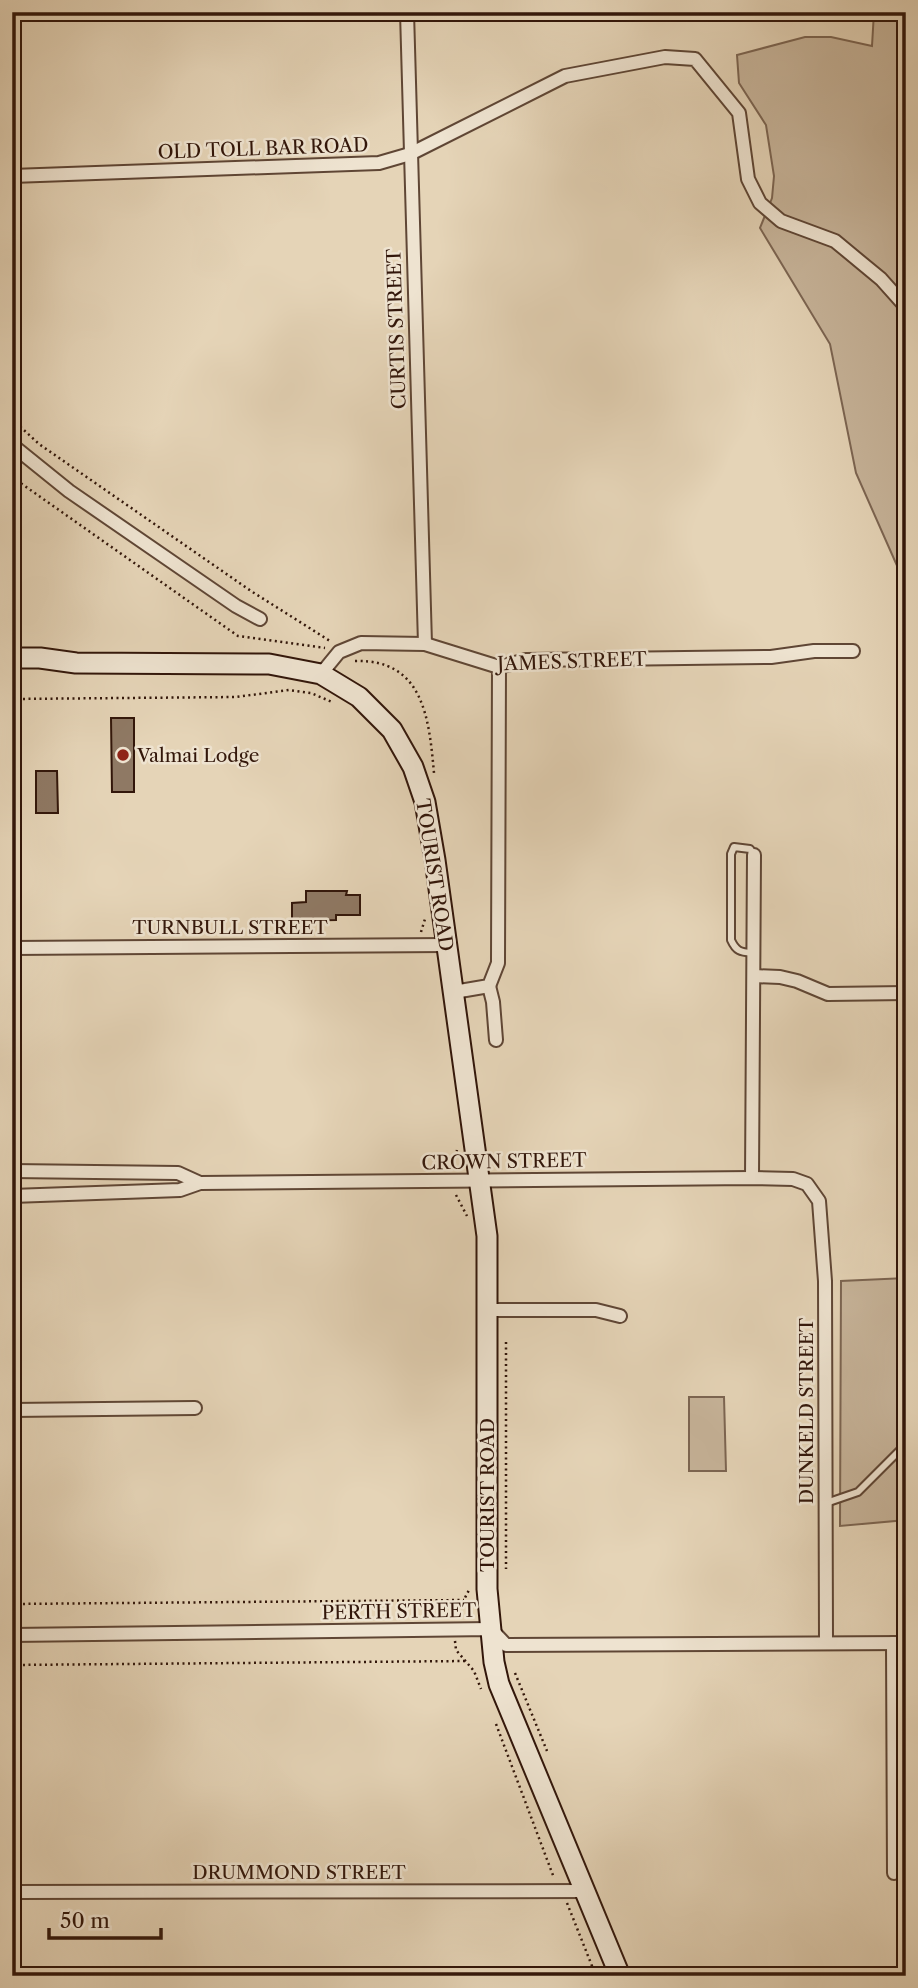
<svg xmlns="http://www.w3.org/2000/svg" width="918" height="1988" viewBox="0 0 918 1988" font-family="'Libre Caslon Text',serif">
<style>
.green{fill:#c7b49a;stroke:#7c6552;stroke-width:2}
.building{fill:#8f7964;stroke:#32160a;stroke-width:2}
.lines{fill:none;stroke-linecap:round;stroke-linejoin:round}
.lane-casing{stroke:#5f4635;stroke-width:10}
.street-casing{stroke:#5f4635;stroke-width:16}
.secondary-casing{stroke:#32160a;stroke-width:23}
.path{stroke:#32160a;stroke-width:2.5;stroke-dasharray:2 3.5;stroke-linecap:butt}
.lane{stroke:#eee3d0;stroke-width:6}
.street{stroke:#eee3d0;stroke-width:12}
.secondary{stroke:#eee3d0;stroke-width:19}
.poi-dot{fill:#8f2418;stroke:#eee3d0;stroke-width:2.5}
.labels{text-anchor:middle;stroke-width:5;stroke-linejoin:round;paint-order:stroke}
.street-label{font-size:19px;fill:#32160a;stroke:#eee3d0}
.poi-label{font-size:19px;fill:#32160a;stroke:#eee3d0;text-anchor:start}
</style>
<rect width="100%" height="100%" fill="#e5d4b7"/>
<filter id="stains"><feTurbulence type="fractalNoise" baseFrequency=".00286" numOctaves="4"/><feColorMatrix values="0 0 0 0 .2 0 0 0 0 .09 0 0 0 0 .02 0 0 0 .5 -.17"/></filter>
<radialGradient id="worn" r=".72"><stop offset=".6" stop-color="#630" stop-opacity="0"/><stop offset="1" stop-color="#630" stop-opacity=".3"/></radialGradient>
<g class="green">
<path d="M874 12H906V586L856 473 830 344 760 228 772 198 774 176 766 125 739 83 737 55 805 37H831L872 46Z"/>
<path d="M906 1278V1520L840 1526 841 1281Z"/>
<path d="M689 1397H724L726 1471H689Z"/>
</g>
<g class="building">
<path d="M111 718H134V792H112Z"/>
<path d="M36 771H57L58 813H36Z"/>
<path d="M306 891H347L346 895H360V915H336V920L292 921V903L306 902Z"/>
</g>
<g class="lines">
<defs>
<g id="lane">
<path d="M752 953C740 952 736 951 731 940V854L734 847 750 849 754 855"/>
<path d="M826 1503 858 1492 906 1444"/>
</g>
<g id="street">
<path d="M407 12 425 644"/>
<path d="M12 176 379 163 410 154 565 76 665 57 695 59 739 113 748 179 760 203 781 221 835 241 881 279 906 307"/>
<path d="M12 445 69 491 236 606 260 619"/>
<path d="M321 674 339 652 361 643 425 644 499 667 526 660 771 657 814 651H853"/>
<path d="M12 948 447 945"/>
<path d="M754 976 780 977 797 981 828 994 906 993"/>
<path d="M489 986 493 1002 496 1040"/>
<path d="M454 992 489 986 498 963 499 667"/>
<path d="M12 1171 178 1173 200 1183"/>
<path d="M752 1178 754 855"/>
<path d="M12 1196 180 1190 200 1183 752 1178 793 1179 807 1184 819 1201 825 1281 826 1642"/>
<path d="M488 1310H596L620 1316"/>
<path d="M12 1410 195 1408"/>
<path d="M12 1635 491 1629 506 1645 906 1643"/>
<path d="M893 1643 894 1873"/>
<path d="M12 1892 586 1891"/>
</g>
<path id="secondary" d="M12 658H40L76 663 269 664 321 674 359 697 392 730 413 767 425 802 435 860 487 1236V1589L494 1662 499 1684 620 1976"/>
</defs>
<use href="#lane" class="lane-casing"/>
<use href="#street" class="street-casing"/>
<use href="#secondary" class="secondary-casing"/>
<g class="path">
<path d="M12 419 39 444 251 591 330 641"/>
<path d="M12 477 238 636 325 648"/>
<path d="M355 661C424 659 429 719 434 773"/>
<path d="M12 699 236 697 289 690 311 693 332 702"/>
<path d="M421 932 425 919"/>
<path d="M452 1167 457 1150"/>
<path d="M456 1195 467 1216"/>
<path d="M506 1342V1569"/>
<path d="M12 1604 464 1600"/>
<path d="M455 1617 469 1590"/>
<path d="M455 1641 456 1650 474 1671 481 1689"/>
<path d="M12 1665 467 1661"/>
<path d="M515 1673 547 1751"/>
<path d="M496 1724 554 1878"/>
<path d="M567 1903 596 1976"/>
</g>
<use href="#lane" class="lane"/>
<use href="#street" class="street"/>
<use href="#secondary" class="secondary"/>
</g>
<circle class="poi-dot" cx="123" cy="755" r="7"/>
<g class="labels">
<g class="street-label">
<text transform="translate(263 148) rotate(-2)" y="7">OLD TOLL BAR ROAD</text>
<text transform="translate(396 329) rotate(-92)" y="7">CURTIS STREET</text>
<text transform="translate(572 661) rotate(-2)" y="7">JAMES STREET</text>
<text transform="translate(435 875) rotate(81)" y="7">TOURIST ROAD</text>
<text x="230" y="934">TURNBULL STREET</text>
<text transform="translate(504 1161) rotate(-1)" y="7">CROWN STREET</text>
<text transform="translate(806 1411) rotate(-90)" y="7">DUNKELD STREET</text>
<text transform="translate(487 1495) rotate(-90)" y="7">TOURIST ROAD</text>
<text transform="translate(399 1611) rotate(-1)" y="7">PERTH STREET</text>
<text x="299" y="1879">DRUMMOND STREET</text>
</g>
<g class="poi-label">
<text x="137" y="762">Valmai Lodge</text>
</g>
</g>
<rect width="918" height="1988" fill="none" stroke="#e5d4b7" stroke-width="42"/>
<rect x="14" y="14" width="890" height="1960" fill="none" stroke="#32160a" stroke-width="3.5"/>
<rect x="21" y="21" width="876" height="1946" fill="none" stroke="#32160a" stroke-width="2"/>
<path d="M49 1928v10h112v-10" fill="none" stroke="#32160a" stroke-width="3.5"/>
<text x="60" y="1928" font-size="21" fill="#32160a" stroke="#eee3d0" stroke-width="5" paint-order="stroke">50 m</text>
<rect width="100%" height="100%" filter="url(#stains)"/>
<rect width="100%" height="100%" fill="url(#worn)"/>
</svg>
